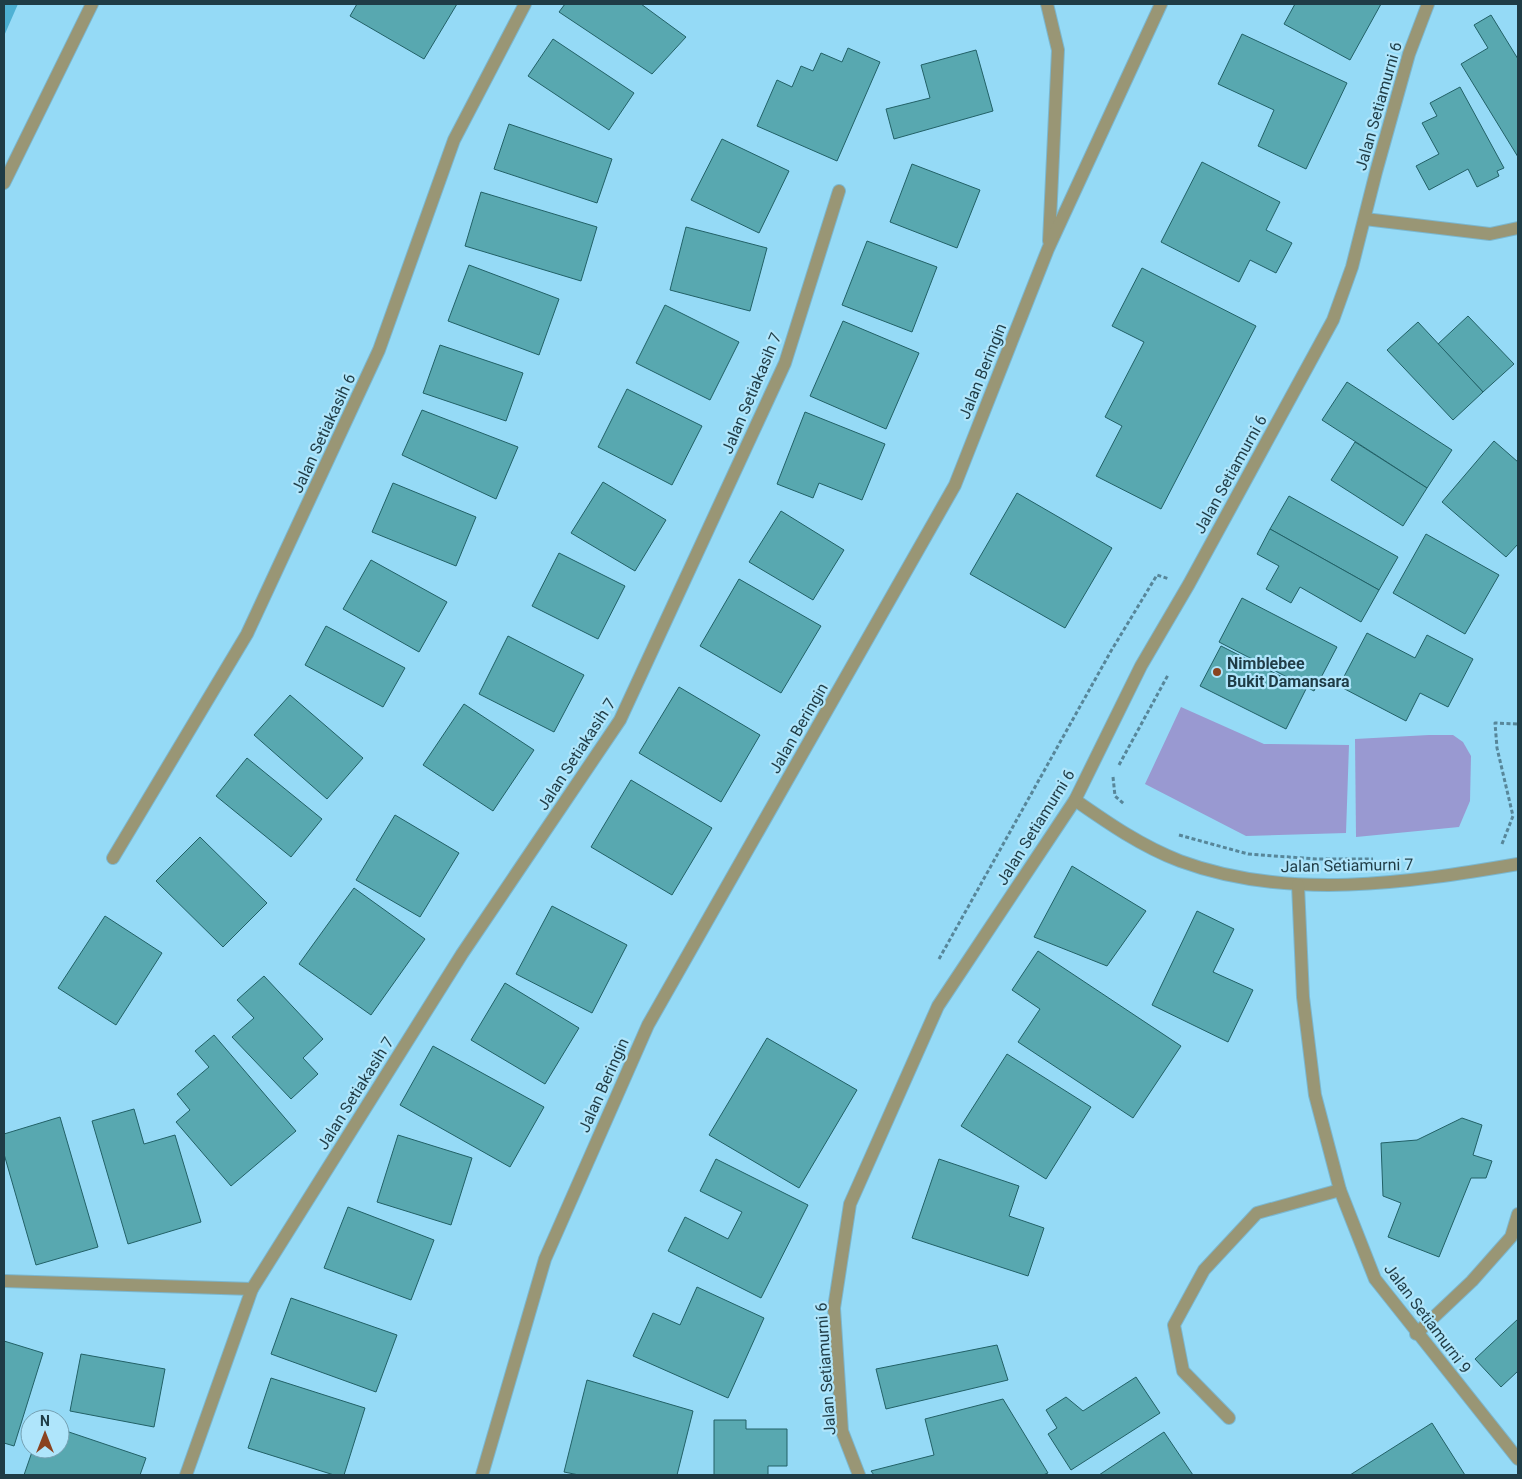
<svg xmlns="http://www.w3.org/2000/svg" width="1522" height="1479" viewBox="0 0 1522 1479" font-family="Roboto,sans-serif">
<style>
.green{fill:#9999d1}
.water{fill:#4eb1d4}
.building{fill:#58a8b0;stroke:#226167}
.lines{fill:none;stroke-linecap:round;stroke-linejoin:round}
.service-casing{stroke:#7bb7cf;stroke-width:14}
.minor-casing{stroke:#7bb7cf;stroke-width:14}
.tertiary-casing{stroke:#7bb7cf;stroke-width:14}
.path{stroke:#578699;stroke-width:3;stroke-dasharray:4 2.5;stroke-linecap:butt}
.service{stroke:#999675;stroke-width:12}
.minor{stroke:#999675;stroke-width:12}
.tertiary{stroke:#999675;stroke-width:12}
.poi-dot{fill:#8a4320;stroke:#afe5fb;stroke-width:2}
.labels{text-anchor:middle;stroke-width:4.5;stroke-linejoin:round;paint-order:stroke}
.street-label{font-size:16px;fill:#1f3c46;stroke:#afe5fb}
.poi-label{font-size:16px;font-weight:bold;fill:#1f3c46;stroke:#afe5fb;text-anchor:start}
</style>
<rect width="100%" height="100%" fill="#95daf6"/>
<g class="green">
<path d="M1181 707 1264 744 1349 745 1346 833 1246 836 1145 784Z"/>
<path d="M1429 735H1453L1463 742 1471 756 1470 801 1459 827 1356 837 1355 739Z"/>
</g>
<path class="water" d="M4 4H18L4 36Z"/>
<g class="building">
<path d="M357 4H457L424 59 350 16Z"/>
<path d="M565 4H641L686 37 652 74 559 12Z"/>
<path d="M1295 4H1381L1350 60 1284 24Z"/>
<path d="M1491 15 1518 59V157L1461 64 1488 48 1474 25Z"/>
<path d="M1242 34 1347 83 1306 169 1258 146 1274 110 1218 84Z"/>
<path d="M553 39 634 93 609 130 528 76Z"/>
<path d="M848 48 880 62 837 161 757 126 777 80 792 87 801 66 813 71 821 53 842 62Z"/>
<path d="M976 50 993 111 894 139 886 109 930 98 921 65Z"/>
<path d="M1460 87 1504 168 1497 171 1499 176 1477 187 1468 169 1429 190 1416 166 1439 154 1422 123 1437 116 1430 103Z"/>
<path d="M509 124 612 159 597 203 494 169Z"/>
<path d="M722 139 789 171 759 233 691 200Z"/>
<path d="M1202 162 1280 202 1266 230 1292 243 1276 273 1250 260 1239 282 1161 242Z"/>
<path d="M912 164 980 190 957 248 890 222Z"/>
<path d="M481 192 597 227 581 281 465 246Z"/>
<path d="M686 227 767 248 750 311 670 290Z"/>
<path d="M867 241 937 267 912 332 842 305Z"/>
<path d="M469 265 559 299 539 355 448 321Z"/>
<path d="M1142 268 1256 326 1161 509 1096 476 1122 426 1105 417 1144 342 1112 326Z"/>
<path d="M665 305 739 342 710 400 636 363Z"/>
<path d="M1468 316 1514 364 1483 392 1438 344Z"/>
<path d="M843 321 919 353 886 429 810 396Z"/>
<path d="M1418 322 1483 392 1453 420 1387 350Z"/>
<path d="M440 345 523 373 506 421 423 393Z"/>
<path d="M1347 382 1452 450 1427 488 1322 420Z"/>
<path d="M627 389 702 426 672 485 598 447Z"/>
<path d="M422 410 518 447 496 499 402 455Z"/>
<path d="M805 412 885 444 862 500 819 483 813 498 777 484Z"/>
<path d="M1494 441 1518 462V544L1506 557 1442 502Z"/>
<path d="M1355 442 1427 488 1403 526 1331 480Z"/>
<path d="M603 482 666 520 635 571 571 533Z"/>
<path d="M393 483 476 517 456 566 372 532Z"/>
<path d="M1017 493 1112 548 1065 628 970 574Z"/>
<path d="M1289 496 1398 557 1379 590 1270 529Z"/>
<path d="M781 511 844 550 813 600 749 562Z"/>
<path d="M1270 529 1379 590 1361 622 1300 587 1291 603 1266 589 1279 566 1257 554Z"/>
<path d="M1426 534 1499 575 1465 634 1393 593Z"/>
<path d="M559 553 625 586 598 639 532 606Z"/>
<path d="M371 560 447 602 419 652 343 609Z"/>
<path d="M739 579 821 626 781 693 700 646Z"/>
<path d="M1242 598 1337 647 1314 691 1219 642Z"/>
<path d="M326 626 405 668 383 707 305 665Z"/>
<path d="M1367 633 1415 658 1427 635 1473 659 1448 707 1420 693 1406 721 1339 686Z"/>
<path d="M508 636 584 675 554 732 479 694Z"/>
<path d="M1221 646 1306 689 1286 729 1200 686Z"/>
<path d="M679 687 760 735 721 802 639 753Z"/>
<path d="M290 695 363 758 327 799 254 735Z"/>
<path d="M464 704 534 750 493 811 423 765Z"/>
<path d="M247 758 322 819 291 857 216 796Z"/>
<path d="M631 780 712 828 672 895 591 847Z"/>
<path d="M395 815 459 853 420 917 356 880Z"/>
<path d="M200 837 267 903 223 947 156 881Z"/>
<path d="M1072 866 1146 911 1107 966 1034 937Z"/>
<path d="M354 888 425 939 371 1015 299 964Z"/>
<path d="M552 906 627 945 592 1013 516 974Z"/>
<path d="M1197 911 1234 929 1213 972 1253 990 1228 1042 1152 1005Z"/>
<path d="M105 916 162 953 116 1025 58 988Z"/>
<path d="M1038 951 1181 1046 1133 1118 1018 1042 1040 1009 1012 990Z"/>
<path d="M264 976 323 1039 303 1058 318 1074 291 1099 232 1037 254 1018 237 1000Z"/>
<path d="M505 983 579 1028 545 1084 471 1040Z"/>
<path d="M214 1035 296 1131 231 1186 176 1122 190 1110 177 1094 209 1067 195 1051Z"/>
<path d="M767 1038 857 1090 799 1188 709 1135Z"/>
<path d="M433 1046 544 1107 510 1167 400 1105Z"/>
<path d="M1007 1054 1091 1107 1046 1179 961 1126Z"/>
<path d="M134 1109 144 1144 175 1135 201 1222 128 1244 92 1121Z"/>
<path d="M60 1117 98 1247 36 1265 4 1154V1134Z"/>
<path d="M1462 1118 1482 1125 1473 1155 1492 1161 1486 1178H1471L1439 1257 1388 1237 1401 1203 1383 1196 1381 1143 1417 1140Z"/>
<path d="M398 1135 472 1158 451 1225 377 1202Z"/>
<path d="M716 1159 808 1205 761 1298 668 1251 685 1217 728 1239 742 1212 700 1191Z"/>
<path d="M939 1159 1019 1186 1009 1216 1044 1228 1028 1276 912 1238Z"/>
<path d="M348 1207 434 1240 411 1300 324 1268Z"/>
<path d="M697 1287 764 1318 728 1398 633 1356 653 1313 680 1325Z"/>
<path d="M291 1298 397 1335 376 1392 271 1354Z"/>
<path d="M1518 1319V1371L1501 1387 1475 1359Z"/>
<path d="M4 1341 43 1353 14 1446 4 1443Z"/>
<path d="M997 1345 1008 1380 886 1409 876 1369Z"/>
<path d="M81 1354 165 1369 154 1427 70 1411Z"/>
<path d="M1136 1377 1160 1413 1071 1470 1048 1434 1057 1428 1046 1410 1066 1397 1083 1411Z"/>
<path d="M271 1378 365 1408 344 1475H334L248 1448Z"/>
<path d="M587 1380 693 1411 677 1475H579L564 1472Z"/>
<path d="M1003 1399 1048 1473 1043 1475H874L871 1471 934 1455 925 1419Z"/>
<path d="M714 1420H746V1429H787V1466H768V1475H714Z"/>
<path d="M1432 1423 1465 1475H1350Z"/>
<path d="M60 1429 146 1458 140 1475H24L33 1449H60Z"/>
<path d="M1164 1432 1193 1475H1099Z"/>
</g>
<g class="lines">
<defs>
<g id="service">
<path d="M4 1281 252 1289"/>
<path d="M1416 1334 1472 1281 1511 1237 1518 1214"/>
<path d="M1229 1418 1183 1371 1174 1325 1204 1270 1257 1213 1340 1190"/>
</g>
<g id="minor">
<path d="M4 183 92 4"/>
<path d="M1365 219 1490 234 1518 228"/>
<path d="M1075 800C1108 823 1141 846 1180 861 1288 901 1408 883 1518 864"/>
<path d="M113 858 247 634 379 350 454 140 525 4"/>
<path d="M1298 885 1303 997 1315 1095 1340 1190 1375 1279 1518 1459"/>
<path d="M186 1475 252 1289 462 954 620 720 785 363 839 191"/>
<path d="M859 1475 842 1431 834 1308 850 1204 938 1006 1075 800 1141 666 1189 584 1333 320 1352 267 1376 172 1409 54 1428 4"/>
</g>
<g id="tertiary">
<path d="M1047 4 1058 50 1049 241"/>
<path d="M482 1475 545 1259 648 1025 955 485 1048 249 1161 4"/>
</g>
</defs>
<use href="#service" class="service-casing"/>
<use href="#minor" class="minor-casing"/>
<use href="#tertiary" class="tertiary-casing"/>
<g class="path">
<path d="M1119 765 1168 675"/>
<path d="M1113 777 1115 796 1124 804"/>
<path d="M1179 835 1248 854 1316 859H1373"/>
<path d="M1502 844 1513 816 1497 748 1495 723 1518 724"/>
<path d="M939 959 1111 651 1157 575 1169 579"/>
</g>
<use href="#service" class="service"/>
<use href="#minor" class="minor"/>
<use href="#tertiary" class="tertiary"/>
</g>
<circle class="poi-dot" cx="1217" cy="672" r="5"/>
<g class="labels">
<g class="street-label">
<text transform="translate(1378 106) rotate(-74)" y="6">Jalan Setiamurni 6</text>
<text transform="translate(982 371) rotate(-68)" y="6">Jalan Beringin</text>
<text transform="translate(751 393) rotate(-67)" y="6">Jalan Setiakasih 7</text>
<text transform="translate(323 433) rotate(-65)" y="6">Jalan Setiakasih 6</text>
<text transform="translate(1230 474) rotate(-61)" y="6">Jalan Setiamurni 6</text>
<text transform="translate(798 728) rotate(-60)" y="6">Jalan Beringin</text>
<text transform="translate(576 754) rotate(-57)" y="6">Jalan Setiakasih 7</text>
<text transform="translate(1035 827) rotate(-58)" y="6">Jalan Setiamurni 6</text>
<text transform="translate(1347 865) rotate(-1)" y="6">Jalan Setiamurni 7</text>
<text transform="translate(603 1085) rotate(-66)" y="6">Jalan Beringin</text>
<text transform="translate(355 1093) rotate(-58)" y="6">Jalan Setiakasih 7</text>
<text transform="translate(1428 1318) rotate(53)" y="6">Jalan Setiamurni 9</text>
<text transform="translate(825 1369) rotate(-94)" y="6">Jalan Setiamurni 6</text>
</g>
<g class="poi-label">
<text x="1227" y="669">Nimblebee<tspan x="1227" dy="18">Bukit Damansara</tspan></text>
</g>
</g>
<rect width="1522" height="1479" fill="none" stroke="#1f3c46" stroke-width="10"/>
<g transform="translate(45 1434)"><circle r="24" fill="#afe5fb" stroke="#75a1b3"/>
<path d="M0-4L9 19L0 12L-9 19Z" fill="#8a4320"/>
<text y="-8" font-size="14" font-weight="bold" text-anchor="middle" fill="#1f3c46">N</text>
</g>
</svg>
